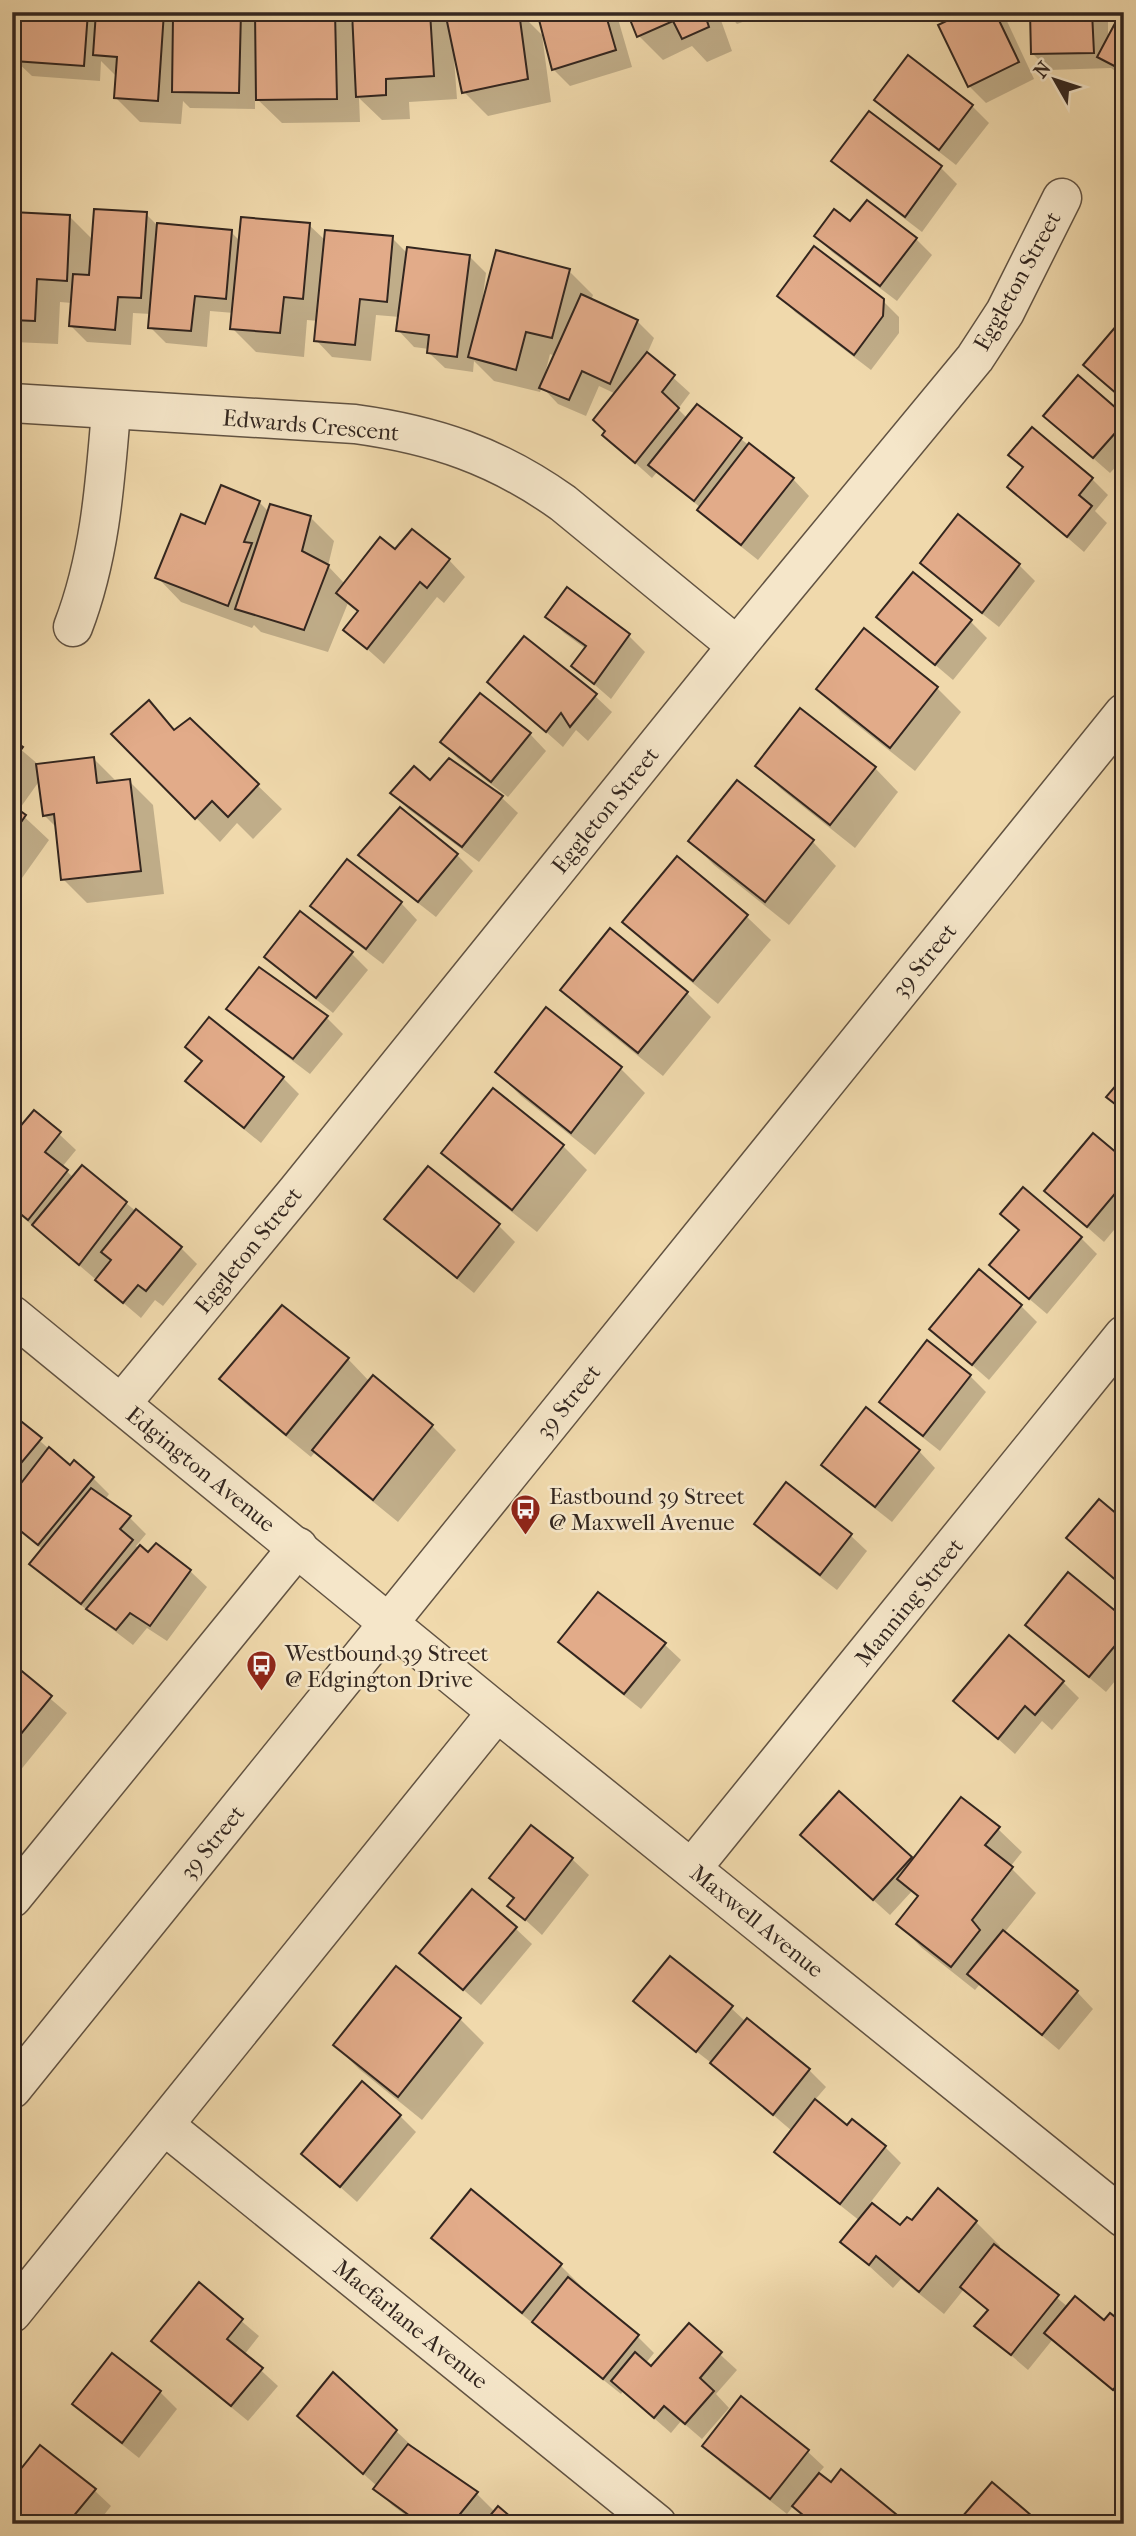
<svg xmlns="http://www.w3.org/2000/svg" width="1136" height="2536" viewBox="0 0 1136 2536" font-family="'IM FELL French Canon',serif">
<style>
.shadow{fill:#0003;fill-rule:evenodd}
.building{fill:#e2ab89;stroke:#33261f;stroke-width:2}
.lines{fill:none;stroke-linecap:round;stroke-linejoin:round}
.minor-casing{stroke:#625342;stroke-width:41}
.tertiary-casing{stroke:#625342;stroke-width:41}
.minor{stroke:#f5e6c9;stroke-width:38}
.tertiary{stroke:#f5e6c9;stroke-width:38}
.labels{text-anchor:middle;stroke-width:5;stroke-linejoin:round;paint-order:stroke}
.street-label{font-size:23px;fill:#33261f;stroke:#f5e6c9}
.poi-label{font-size:23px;fill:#33261f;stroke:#f5e6c9;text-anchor:start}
</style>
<rect width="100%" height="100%" fill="#f0d9ac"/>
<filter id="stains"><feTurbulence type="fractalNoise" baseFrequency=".00286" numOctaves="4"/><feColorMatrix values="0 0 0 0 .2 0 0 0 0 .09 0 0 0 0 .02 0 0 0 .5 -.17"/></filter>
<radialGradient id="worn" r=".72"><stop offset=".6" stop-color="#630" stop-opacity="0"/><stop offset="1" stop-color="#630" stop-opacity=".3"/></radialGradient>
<g class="shadow">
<path d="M12 12H188V19H200V12H341L354 26 353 12H519L542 35 551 102 488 116 464 92 457 58H454L457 99 409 102 410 119 382 120 359 98 360 122 282 123 255 97V109L190 108 183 101 181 124 140 122 116 98 117 77 101 61 100 81 32 76 15 60 16 54H12Z"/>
<path d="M539 12H616L632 67 570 86 554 70Z"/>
<path d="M629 12H718L732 51 707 62 692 46 663 60 639 36Z"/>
<path d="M726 12H770L737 24Z"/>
<path d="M969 12H999L1006 19 1034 79 986 103 969 86Z"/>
<path d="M1031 12H1108V39L1124 12V77L1111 68 1049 70 1032 53Z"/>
<path d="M909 57 972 106 989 123 956 165 893 116 876 100Z"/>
<path d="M870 113 941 168 957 184 922 232 850 177 834 161Z"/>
<path d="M12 214 69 216 93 240 146 214 157 225 231 232 240 241 309 225 326 241 392 238 408 254 469 256 486 273 482 303 484 304 569 271 593 295 591 301 637 321 654 338 647 354 690 393 678 409 688 419 698 406 793 479 809 496 758 560 715 526 699 510 701 508 657 472 652 478 604 435 616 394 599 386 586 416 558 404 542 387 540 392 494 381 474 361 473 372 445 368 428 352 429 349 414 347 398 330 400 317 376 315 371 361 332 357 316 340 318 321 307 320 304 357 256 352 232 328 234 313 210 311 207 347 166 343 150 327 151 314 133 313 131 345 87 342 71 326 72 303 60 302 58 344 14 342ZM550 354 555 356 547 375 545 374Z"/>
<path d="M850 224 916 239 932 255 897 301 832 252 816 236Z"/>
<path d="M779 295 882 300 899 317V333L871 370 795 312Z"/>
<path d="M1045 416 1124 417V458L1110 473Z"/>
<path d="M1011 455 1092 479 1108 495 1095 511 1107 523 1084 552 1009 487 1024 469Z"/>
<path d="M259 502 269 512 310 517 334 541 328 566 345 584 396 552 449 560 465 577 444 603 437 597 384 664 346 630 359 613 348 603 328 652 261 632 254 625 252 628 181 602 158 578 206 526Z"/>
<path d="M922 563 1019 565 1035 581 999 627 938 579Z"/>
<path d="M913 575 971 622 987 638 953 680 879 617Z"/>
<path d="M567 589 629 636 645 652 611 699 573 666 586 649 564 633 547 616Z"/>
<path d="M490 682 595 696 612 712 588 741 576 730 563 747Z"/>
<path d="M937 688 961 712 915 771 842 713 818 689Z"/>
<path d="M148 703 176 731 190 720 282 809 253 839 237 823 220 842 113 734Z"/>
<path d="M530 734 546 751 508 797 458 759 442 742Z"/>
<path d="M12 742 39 765 94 759 117 782 129 781 153 805 164 894 87 903 63 879 57 828 44 815 40 780 18 811 49 840 22 878 12 871Z"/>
<path d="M757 765 875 768 898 792 855 848 781 789Z"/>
<path d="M430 782 501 797 518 813 479 862 408 809 392 793Z"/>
<path d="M690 841 813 842 836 866 789 925 714 865Z"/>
<path d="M361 855H457L473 871 436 917 377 871Z"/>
<path d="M677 858 747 917 771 940 718 1004 648 946 624 922Z"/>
<path d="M347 861 401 903 417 920 383 964 328 922 312 906Z"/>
<path d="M300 914 352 954 368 970 333 1013 283 973 267 957Z"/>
<path d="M260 970 327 1018 343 1034 310 1074 245 1025 229 1009Z"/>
<path d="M562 990 687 993 711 1017 663 1076 586 1014Z"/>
<path d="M547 1009 621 1069 645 1093 595 1155 521 1096 497 1072Z"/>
<path d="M187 1047 283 1078 299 1094 261 1143 204 1097 188 1081 203 1063Z"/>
<path d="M12 1099 20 1107 12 1117Z"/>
<path d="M12 1130 17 1134H59L76 1150 62 1167 74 1178 83 1168 181 1248 197 1264 163 1306 155 1300 141 1318 12 1208Z"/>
<path d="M563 1146 587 1170 537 1232 468 1177 444 1153Z"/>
<path d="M1124 1161V1218L1104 1242 1046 1191Z"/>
<path d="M428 1168 499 1226 515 1242 474 1293 403 1235 387 1219Z"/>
<path d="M1003 1214 1081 1238 1097 1254 1047 1314 1008 1281 1020 1231Z"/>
<path d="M1021 1306 1037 1322 989 1380 931 1329Z"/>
<path d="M348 1359 370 1382 432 1426 456 1450 398 1522 339 1474 316 1451 311 1457 245 1403 221 1379Z"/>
<path d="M970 1376 986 1392 940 1451 898 1418 882 1401Z"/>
<path d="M867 1410 919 1451 935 1468 892 1522 840 1481 824 1465Z"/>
<path d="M12 1417 70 1467 93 1478 109 1494 105 1500 130 1518 146 1534 136 1546 139 1549 148 1555 156 1545 190 1571 207 1587 167 1641 147 1628 133 1645 48 1580 31 1564 43 1550 12 1523Z"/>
<path d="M1124 1522V1589L1068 1538Z"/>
<path d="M756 1524 850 1535 867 1551 837 1590 772 1540Z"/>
<path d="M1124 1620V1670L1106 1692 1027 1625Z"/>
<path d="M560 1642 664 1644 681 1660 641 1709 576 1658Z"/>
<path d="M12 1666 67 1713 19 1772 12 1767Z"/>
<path d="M1063 1682 1079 1698 1052 1730 1042 1721 1015 1754 955 1701Z"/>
<path d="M839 1793 914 1861 998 1829 1022 1852 1010 1867 1036 1893 1004 1933 1077 1992 1093 2009 1059 2050 980 1984 975 1990 922 1948 898 1924 919 1898 912 1891 890 1915 819 1851Z"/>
<path d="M531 1827 572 1859 589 1875 542 1935 510 1906 515 1900 491 1878Z"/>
<path d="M515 1928 532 1944 481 2005 421 1953Z"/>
<path d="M396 1969 460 2019 484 2043 422 2120 359 2069 335 2045Z"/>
<path d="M636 2001 731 2008 746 2022 747 2020 809 2070 826 2087 814 2101 847 2127 885 2147 901 2163 870 2203 900 2227 912 2223 976 2222 1000 2246 998 2249 1068 2307 1104 2322 1124 2326V2400L1053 2339 1028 2370 977 2326 989 2312 964 2289 944 2314 901 2279 893 2288 843 2242 860 2221 793 2168 776 2152 792 2131 714 2065 652 2017Z"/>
<path d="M400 2116 416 2132 357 2202 303 2154Z"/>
<path d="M471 2192 561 2266 585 2290 583 2292 638 2337 654 2353 645 2364 652 2369 689 2326 737 2370 716 2394 729 2408 702 2439 681 2421 671 2433 623 2391 621 2394 547 2335 457 2261 433 2238Z"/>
<path d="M199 2285 259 2336 244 2355 278 2386 248 2421 170 2357 153 2341Z"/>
<path d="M113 2355 160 2392 177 2409 139 2458 91 2420 75 2404Z"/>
<path d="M1124 2404V2417L1118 2411Z"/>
<path d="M299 2416 396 2431 413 2447 477 2494 495 2512 516 2524H417L392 2505 376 2489 378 2487Z"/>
<path d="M704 2445 807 2451 824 2467 818 2474 831 2485 842 2471 903 2524H813L794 2505 787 2514 720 2462Z"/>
<path d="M94 2490 111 2506 97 2524H12Z"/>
</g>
<g class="building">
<path d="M17 12H88L84 66 14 61Z"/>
<path d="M96 12H164L158 101 114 98 117 57 93 55Z"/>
<path d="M198 12H241L239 93 172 92 173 17H198Z"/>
<path d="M255 12H335L337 99 256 100Z"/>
<path d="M352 12H430L434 76 386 79V95L356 97Z"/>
<path d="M445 12H519L528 79 462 93Z"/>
<path d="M537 12H605L616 50 552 70Z"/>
<path d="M627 12H704L709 27 682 39 673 21 637 37Z"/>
<path d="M965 12H995L1019 62 968 87 938 25Z"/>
<path d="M1030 12H1092L1094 53 1031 54Z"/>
<path d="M1121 12H1124V71L1097 57Z"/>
<path d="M908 55 973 105 939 150 874 100Z"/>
<path d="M869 111 942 166 905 217 831 161Z"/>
<path d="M867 200 917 238 880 286 814 236 834 209 850 221Z"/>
<path d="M94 209 147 212 141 298 118 297 115 330 69 326 73 274 89 275Z"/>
<path d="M12 212 70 215 67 281 37 279 35 321 12 320Z"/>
<path d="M241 217 310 223 303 299 284 297 280 333 230 329Z"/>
<path d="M157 223 232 230 226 299 195 296 191 331 148 328Z"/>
<path d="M325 230 393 236 387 302 360 299 355 345 314 341Z"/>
<path d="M814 246 884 299 883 316 854 355 777 296Z"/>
<path d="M407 247 470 255 457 357 427 353 429 335 396 331Z"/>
<path d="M496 250 570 269 552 338 526 332 516 370 468 357Z"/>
<path d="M581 294 638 320 610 384 582 371 569 400 539 388Z"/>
<path d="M1123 318H1124V400L1083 365Z"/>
<path d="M647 352 675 375 662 392 679 408 635 463 602 435 605 431 593 420Z"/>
<path d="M1078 375 1124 415V423L1093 458 1043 416Z"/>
<path d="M697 404 742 438 694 501 648 465Z"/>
<path d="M1032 427 1093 478 1079 495 1092 506 1067 537 1007 487 1023 467 1008 455Z"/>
<path d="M749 443 794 478 741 545 697 510Z"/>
<path d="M221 485 260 501 244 542 252 543 228 606 155 578 181 514 205 524Z"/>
<path d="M270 504 311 516 302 551 329 565 304 630 235 609Z"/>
<path d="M958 514 1020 564 982 613 920 563Z"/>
<path d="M412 529 450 559 427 588 420 582 367 649 343 630 358 611 336 593 380 537 395 549Z"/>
<path d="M913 572 972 620 935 665 876 617Z"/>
<path d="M567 587 630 634 594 684 571 666 586 646 545 617Z"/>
<path d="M864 628 938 687 890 748 816 689Z"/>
<path d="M524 636 597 694 570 727 561 713 546 732 487 682Z"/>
<path d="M480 693 531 733 491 782 440 742Z"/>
<path d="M149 700 174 730 190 718 259 784 228 817 212 801 195 819 111 734Z"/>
<path d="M800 708 876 767 830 825 755 766Z"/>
<path d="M12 739 23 747 12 762Z"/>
<path d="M94 757 97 783 130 779 141 871 61 880 54 814 43 816 36 764Z"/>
<path d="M449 758 503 796 462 847 390 793 414 766 430 780Z"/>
<path d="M737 780 814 840 765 902 688 841Z"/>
<path d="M12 805 26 815 12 835Z"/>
<path d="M400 807 458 854 418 902 358 855Z"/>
<path d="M677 856 748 915 693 981 622 922Z"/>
<path d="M347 859 402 902 366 949 310 906Z"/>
<path d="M300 911 353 952 316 998 264 957Z"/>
<path d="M610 928 688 992 638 1053 560 990Z"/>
<path d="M259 967 328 1016 293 1059 226 1009Z"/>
<path d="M546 1007 622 1067 571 1133 495 1072Z"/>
<path d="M209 1017 284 1077 244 1128 185 1081 202 1061 185 1047Z"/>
<path d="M1124 1076V1111L1106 1097Z"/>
<path d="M493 1088 564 1145 512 1210 441 1153Z"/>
<path d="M34 1110 61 1132 45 1152 68 1170 28 1220 12 1207V1136Z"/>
<path d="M1093 1133 1124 1159V1183L1087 1227 1044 1191Z"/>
<path d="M82 1165 127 1202 79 1265 32 1225Z"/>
<path d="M428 1166 500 1224 457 1278 384 1219Z"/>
<path d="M1023 1187 1082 1237 1029 1299 989 1265 1019 1230 1000 1214Z"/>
<path d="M136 1209 182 1247 146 1291 138 1285 123 1303 95 1280 111 1260 101 1252Z"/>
<path d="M979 1269 1022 1305 972 1365 929 1329Z"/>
<path d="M282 1305 349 1358 286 1435 219 1379Z"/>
<path d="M927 1340 971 1375 923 1436 879 1402Z"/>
<path d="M373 1375 433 1425 373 1500 312 1450Z"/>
<path d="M866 1407 920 1450 875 1507 821 1465Z"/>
<path d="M12 1414 42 1438 12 1474Z"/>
<path d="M49 1447 70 1465 74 1460 94 1477 38 1545 12 1524V1495Z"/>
<path d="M786 1482 852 1534 820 1575 754 1524Z"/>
<path d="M91 1488 131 1516 120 1529 133 1540 81 1604 29 1564Z"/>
<path d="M1099 1499 1124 1520V1587L1066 1538Z"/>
<path d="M156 1543 191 1570 150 1626 130 1613 116 1630 86 1609 140 1545 148 1552Z"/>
<path d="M1068 1572 1124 1618V1635L1089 1677 1025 1625Z"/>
<path d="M598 1592 666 1643 624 1694 558 1642Z"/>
<path d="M1009 1635 1064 1681 1035 1715 1025 1706 998 1739 953 1701Z"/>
<path d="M12 1663 52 1696 12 1745Z"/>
<path d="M839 1791 912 1857 873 1900 800 1835Z"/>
<path d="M961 1797 1000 1827 985 1845 1013 1867 972 1920 980 1930 951 1967 896 1924 918 1896 897 1879Z"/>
<path d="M531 1825 573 1858 525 1920 507 1906 514 1898 489 1878Z"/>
<path d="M472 1889 517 1927 463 1990 419 1953Z"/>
<path d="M1003 1930 1078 1991 1042 2035 967 1974Z"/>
<path d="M670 1956 733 2006 696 2052 633 2001Z"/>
<path d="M396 1966 461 2018 398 2097 333 2045Z"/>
<path d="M747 2018 810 2069 773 2115 710 2063Z"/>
<path d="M362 2081 401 2115 340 2187 301 2154Z"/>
<path d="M815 2099 847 2125 852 2119 886 2146 840 2204 774 2152Z"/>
<path d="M938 2188 977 2221 919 2292 876 2256 869 2265 840 2242 872 2203 900 2225 907 2217 912 2220Z"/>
<path d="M471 2189 562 2264 522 2313 431 2238Z"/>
<path d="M994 2244 1059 2295 1011 2355 974 2326 988 2310 960 2287Z"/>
<path d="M568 2277 639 2335 603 2379 532 2322Z"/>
<path d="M199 2282 243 2319 227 2339 263 2368 231 2406 151 2341Z"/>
<path d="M1075 2296 1104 2320 1110 2313 1124 2324V2377L1113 2390 1044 2333Z"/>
<path d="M689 2323 722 2352 700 2378 714 2391 685 2424 664 2406 654 2418 611 2381 635 2352 651 2366Z"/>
<path d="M112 2353 161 2391 122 2443 72 2404Z"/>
<path d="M333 2372 397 2430 363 2474 297 2416Z"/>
<path d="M741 2396 809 2450 770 2499 702 2446Z"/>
<path d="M408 2444 478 2492 452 2524H421L373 2489Z"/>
<path d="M40 2445 96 2489 67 2524H12V2495L16 2491 12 2488V2480Z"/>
<path d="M841 2469 897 2515 890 2524H814L792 2506 819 2473 831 2482Z"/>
<path d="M992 2482 1039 2522 1037 2524H956Z"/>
<path d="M498 2506 519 2524H483Z"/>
</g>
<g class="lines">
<defs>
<g id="minor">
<path d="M12 403 355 424C435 435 497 456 563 503L737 646"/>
<path d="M73 627C100 557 105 484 111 411"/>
<path d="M12 1315 497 1712 1124 2218"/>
<path d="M121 1404 297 1191 737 646 975 358 1005 312 1062 198"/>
<path d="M692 1868 1124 1335"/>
<path d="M12 1898 298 1547"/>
<path d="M164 2125 657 2524"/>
<path d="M12 2313 497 1712"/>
</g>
<path id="tertiary" d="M12 2089 1124 713"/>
</defs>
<use href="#minor" class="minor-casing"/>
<use href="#tertiary" class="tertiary-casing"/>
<use href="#minor" class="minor"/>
<use href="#tertiary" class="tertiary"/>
</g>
<defs>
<symbol id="bus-pin" viewBox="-11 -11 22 30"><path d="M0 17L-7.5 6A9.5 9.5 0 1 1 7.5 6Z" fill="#8f2418" stroke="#f5e6c9"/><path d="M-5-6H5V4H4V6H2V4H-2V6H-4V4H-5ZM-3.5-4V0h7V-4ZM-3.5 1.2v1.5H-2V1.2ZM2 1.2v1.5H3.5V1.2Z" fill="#fff"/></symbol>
</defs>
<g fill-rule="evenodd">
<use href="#bus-pin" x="508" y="1492" width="35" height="47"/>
<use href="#bus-pin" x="244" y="1648" width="35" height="47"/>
</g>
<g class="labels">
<g class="street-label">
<text transform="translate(1017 281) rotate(-61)" y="8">Eggleton Street</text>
<text transform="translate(311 425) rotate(5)" y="8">Edwards Crescent</text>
<text transform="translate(605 810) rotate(-51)" y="8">Eggleton Street</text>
<text transform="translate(924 960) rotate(-51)" y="8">39 Street</text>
<text transform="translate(248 1250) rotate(-51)" y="8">Eggleton Street</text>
<text transform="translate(568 1401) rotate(-51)" y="8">39 Street</text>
<text transform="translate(201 1469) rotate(39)" y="8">Edgington Avenue</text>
<text transform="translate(909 1602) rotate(-51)" y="8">Manning Street</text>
<text transform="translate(212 1842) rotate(-51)" y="8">39 Street</text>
<text transform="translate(757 1921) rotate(39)" y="8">Maxwell Avenue</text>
<text transform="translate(411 2324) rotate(39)" y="8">Macfarlane Avenue</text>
</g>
<g class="poi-label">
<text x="549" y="1504">Eastbound 39 Street<tspan x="549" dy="26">@ Maxwell Avenue</tspan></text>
<text x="285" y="1661">Westbound 39 Street<tspan x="285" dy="26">@ Edgington Drive</tspan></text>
</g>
</g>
<rect width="1136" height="2536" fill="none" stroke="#f0d9ac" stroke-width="42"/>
<rect x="14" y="14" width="1108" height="2508" fill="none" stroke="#33261f" stroke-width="3.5"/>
<rect x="21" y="21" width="1094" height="2494" fill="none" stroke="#33261f" stroke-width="2"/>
<g transform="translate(1055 80) rotate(309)" stroke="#f5e6c9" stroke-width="5" paint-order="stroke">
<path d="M0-5L12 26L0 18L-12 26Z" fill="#33261f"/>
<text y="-10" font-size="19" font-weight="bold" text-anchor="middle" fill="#33261f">N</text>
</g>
<rect width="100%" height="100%" filter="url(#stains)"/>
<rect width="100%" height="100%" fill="url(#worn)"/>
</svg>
